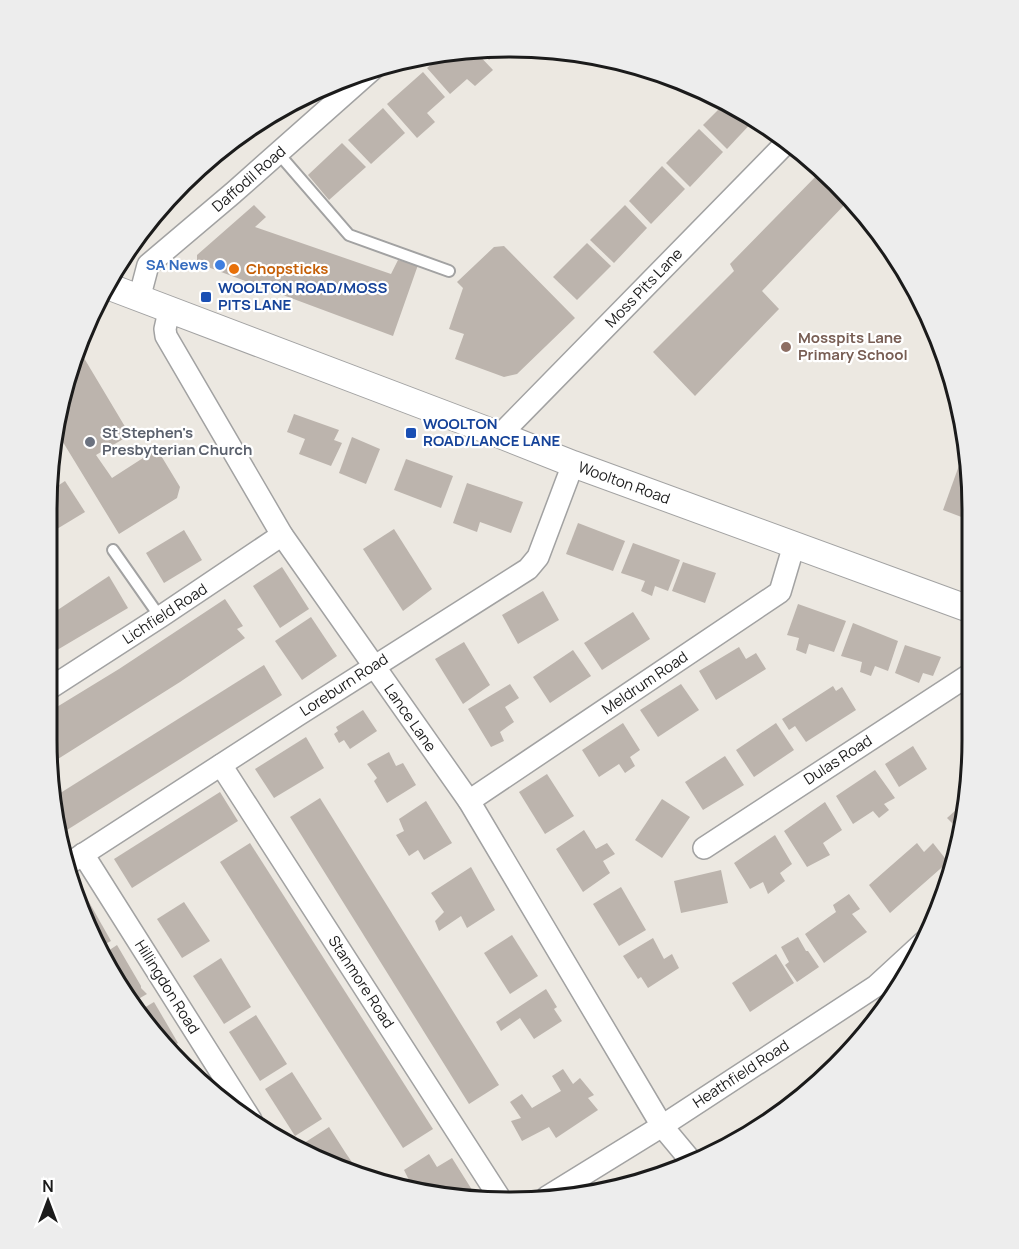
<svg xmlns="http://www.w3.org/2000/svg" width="1019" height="1249" viewBox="0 0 1019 1249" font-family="Manrope,sans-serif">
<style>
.building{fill:#bcb4ad}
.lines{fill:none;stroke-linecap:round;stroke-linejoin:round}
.service-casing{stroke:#a2a2a2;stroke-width:14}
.minor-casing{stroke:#a2a2a2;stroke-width:24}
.tertiary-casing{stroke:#a2a2a2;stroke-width:28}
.service{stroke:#fff;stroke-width:10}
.minor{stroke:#fff;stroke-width:21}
.tertiary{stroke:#fff;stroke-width:26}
.shop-dot{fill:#3f7fe0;stroke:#fff;stroke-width:2}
.food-dot{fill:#e8710a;stroke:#fff;stroke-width:2}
.transit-dot{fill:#1a4fb4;stroke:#fff;stroke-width:2}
.education-dot{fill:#8d6e63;stroke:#fff;stroke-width:2}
.worship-dot{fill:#6b7280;stroke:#fff;stroke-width:2}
.labels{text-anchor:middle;stroke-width:4.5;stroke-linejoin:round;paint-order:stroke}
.street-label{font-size:15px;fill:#1b1b1b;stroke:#fff}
.shop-label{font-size:15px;font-weight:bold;fill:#366cbe;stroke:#fff;text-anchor:end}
.food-label{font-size:15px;font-weight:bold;fill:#c56008;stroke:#fff;text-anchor:start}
.transit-label{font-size:15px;font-weight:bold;fill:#164399;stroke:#fff;text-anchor:start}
.education-label{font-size:15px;font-weight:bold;fill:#785e54;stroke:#fff;text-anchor:start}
.worship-label{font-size:15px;font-weight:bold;fill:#5b616d;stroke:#fff;text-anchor:start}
.rim{fill:none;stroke:#1b1b1b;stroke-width:3}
</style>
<rect width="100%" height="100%" fill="#ece8e1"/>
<g class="building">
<path d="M479 48H502L489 60Z"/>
<path d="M473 49 493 70 475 86 467 79 450 94 427 68 445 53Z"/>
<path d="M423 72 445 97 427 113 435 122 417 138 387 104Z"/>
<path d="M726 102 741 108 755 119 727 149 703 125Z"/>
<path d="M383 108 405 133 371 164 348 140Z"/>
<path d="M699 129 723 152 690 187 666 163Z"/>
<path d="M342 143 366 167 329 200 308 175Z"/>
<path d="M662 166 685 189 651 224 629 201Z"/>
<path d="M822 170 850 199 762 291 779 309 695 396 653 352 734 271 730 264Z"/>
<path d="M173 193 178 201 158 209 162 204Z"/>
<path d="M254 205 266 217 255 227 391 274 398 260 418 265 393 336 197 263V255Z"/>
<path d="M625 205 647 228 614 263 590 240Z"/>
<path d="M587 243 611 266 577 300 553 277Z"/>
<path d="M504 246 575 318 517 374 504 377 455 359 464 334 449 329 463 288 457 282 494 247Z"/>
<path d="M78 348 130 435 96 455 112 478 157 449 180 487 177 498 119 534 58 434Z"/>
<path d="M294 414 339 430 334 440 342 443 331 466 299 454 305 439 287 432Z"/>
<path d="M352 437 380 449 366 484 339 473Z"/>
<path d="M966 446 972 480V521L943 510Z"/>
<path d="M406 459 453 476 441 508 394 490Z"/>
<path d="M65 481 85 512 47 535V493Z"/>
<path d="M467 483 523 502 511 533 480 522 477 532 453 523Z"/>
<path d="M578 523 625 541 613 571 566 554Z"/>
<path d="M394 529 432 589 403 611 363 549Z"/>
<path d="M184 530 202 560 164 583 146 553Z"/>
<path d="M633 543 680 560 668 591 655 586 652 596 641 591 645 581 621 573Z"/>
<path d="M683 562 716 573 705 603 672 591Z"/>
<path d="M282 567 309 609 280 628 253 586Z"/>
<path d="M109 576 128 608 47 656V617Z"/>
<path d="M543 591 559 620 518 644 502 615Z"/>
<path d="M225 599 243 626 237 629 245 638 180 682 50 764 47 740V713L119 669Z"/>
<path d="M798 604 846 621 834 652 809 644 806 654 796 650 799 638 787 635Z"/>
<path d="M633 612 650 639 602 670 584 643Z"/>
<path d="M311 617 337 656 302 680 275 641Z"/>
<path d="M853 623 898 641 888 671 875 666 871 676 860 672 862 662 841 656Z"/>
<path d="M464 642 490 685 463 704 435 659Z"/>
<path d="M905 645 941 657 933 676 923 673 919 683 895 673Z"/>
<path d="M739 647 746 659 756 653 766 669 716 700 699 671Z"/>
<path d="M573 650 591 676 550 703 533 677Z"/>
<path d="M264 665 282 695 59 835 54 797Z"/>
<path d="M510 684 519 698 505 707 514 722 500 732 504 741 491 747 468 709Z"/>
<path d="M681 684 699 710 658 737 640 710Z"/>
<path d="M833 686 836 691 842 687 856 710 806 742 795 726 789 730 782 719Z"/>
<path d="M363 710 377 731 350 749 344 740 339 743 334 734 338 731 336 727Z"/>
<path d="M623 723 640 750 630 757 635 766 625 773 619 764 599 777 582 750Z"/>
<path d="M776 723 794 750 754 777 736 750Z"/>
<path d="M306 737 324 768 274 798 255 769Z"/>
<path d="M913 746 927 769 899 787 885 764Z"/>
<path d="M389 752 396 766 403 763 416 785 387 803 374 781 377 778 367 764Z"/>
<path d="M725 756 744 785 703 810 685 782Z"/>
<path d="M875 770 895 798 884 804 889 810 879 818 873 811 853 824 836 796Z"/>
<path d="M547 774 574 816 545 834 519 792Z"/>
<path d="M220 792 238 821 132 888 114 859Z"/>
<path d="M320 798 499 1085 469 1104 290 817Z"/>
<path d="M662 799 690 817 662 858 635 840Z"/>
<path d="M426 801 452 843 424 860 418 850 409 856 396 835 404 831 399 819Z"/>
<path d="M966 801 964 815 961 832 947 818Z"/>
<path d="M825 802 842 830 823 843 830 855 807 867 784 831Z"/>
<path d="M584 830 596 849 607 843 615 854 603 861 610 873 583 892 556 849Z"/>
<path d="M775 835 792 864 780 873 785 881 768 894 763 882 750 889 734 863Z"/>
<path d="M250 843 433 1129 403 1148 220 862Z"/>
<path d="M917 843 924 852 933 843 948 862 890 913 869 885Z"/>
<path d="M471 867 495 910 467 928 461 916 439 931 435 921 444 912 431 893Z"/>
<path d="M721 870 728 903 681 913 674 881Z"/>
<path d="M76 879 111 941 99 947 72 882Z"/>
<path d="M621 887 646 930 619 946 593 904Z"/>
<path d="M849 894 860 909 852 914 867 932 824 963 805 934 836 912 833 905Z"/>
<path d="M184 902 210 941 182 958 157 919Z"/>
<path d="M512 935 538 976 510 994 484 953Z"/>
<path d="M798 937 806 951H808L819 967 797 982 785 965 789 962 781 947Z"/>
<path d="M653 938 664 959 672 954 679 968 648 988 641 977 638 979 623 956Z"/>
<path d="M117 945 141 986V988L147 994 133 1002 108 971 102 955Z"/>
<path d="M776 954 794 983 750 1012 732 983Z"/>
<path d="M221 958 251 1007 224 1024 193 976Z"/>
<path d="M546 989 557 1007 554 1009 562 1021 534 1039 520 1018 501 1031 496 1022Z"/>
<path d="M154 1002 178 1043 168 1049 139 1011Z"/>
<path d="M256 1015 287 1064 260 1081 229 1032Z"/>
<path d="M184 1052 203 1083 182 1067 175 1058Z"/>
<path d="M563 1069 573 1084 580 1078 594 1095 588 1098 598 1110 556 1138 549 1127 522 1141 511 1121 521 1118 510 1102 522 1094 532 1108 561 1091 552 1076Z"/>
<path d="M292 1072 322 1119 295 1136 265 1089Z"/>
<path d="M329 1127 345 1152 360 1174 306 1152 301 1145Z"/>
<path d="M429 1154 437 1167 452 1158 474 1193 464 1199 402 1189 411 1184 404 1170Z"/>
</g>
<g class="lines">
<defs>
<g id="service">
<path d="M278 153 349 235 449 271"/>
<path d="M113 550 160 617"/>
</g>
<g id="minor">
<path d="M139 299 148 265 233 193 374 68"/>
<path d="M169 311 165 329 166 336 282 535 469 801 662 1126 692 1162"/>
<path d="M500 435 787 142"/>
<path d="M47 690 160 617 282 535"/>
<path d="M221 765 501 1200"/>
<path d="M469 801 780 592 794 545"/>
<path d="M704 848 972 673"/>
<path d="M83 854 251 1120"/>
<path d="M65 866 298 715 528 569 538 557 573 464"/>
<path d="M547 1197 662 1126 876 986 926 940"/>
</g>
<path id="tertiary" d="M110 287 500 435 573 464 972 610"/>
</defs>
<use href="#service" class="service-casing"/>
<use href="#minor" class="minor-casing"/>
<use href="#tertiary" class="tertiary-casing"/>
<use href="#service" class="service"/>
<use href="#minor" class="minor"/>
<use href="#tertiary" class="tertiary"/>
</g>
<circle class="shop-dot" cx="220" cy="265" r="6"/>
<circle class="food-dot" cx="234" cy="269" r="6"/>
<g class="transit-dot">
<rect x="200" y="291" width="12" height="12" rx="3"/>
<rect x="405" y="427" width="12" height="12" rx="3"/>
</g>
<circle class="education-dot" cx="786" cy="347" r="6"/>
<circle class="worship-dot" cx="90" cy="442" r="6"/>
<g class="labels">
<g class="street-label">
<text transform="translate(249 179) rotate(-41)" y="5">Daffodil Road</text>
<text transform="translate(644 288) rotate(-46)" y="5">Moss Pits Lane</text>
<text transform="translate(624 483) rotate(20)" y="5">Woolton Road</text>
<text transform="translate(165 614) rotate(-33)" y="5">Lichfield Road</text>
<text transform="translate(645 683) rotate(-34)" y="5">Meldrum Road</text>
<text transform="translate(344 685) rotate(-33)" y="5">Loreburn Road</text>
<text transform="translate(410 718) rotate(55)" y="5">Lance Lane</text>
<text transform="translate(838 760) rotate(-33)" y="5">Dulas Road</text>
<text transform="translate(361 982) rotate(57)" y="5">Stanmore Road</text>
<text transform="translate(167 987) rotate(58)" y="5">Hillingdon Road</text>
<text transform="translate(741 1074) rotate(-33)" y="5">Heathfield Road</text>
</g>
<g class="shop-label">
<text x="208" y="270">SA News</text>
</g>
<g class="food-label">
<text x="246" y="274">Chopsticks</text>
</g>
<g class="transit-label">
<text x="218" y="293">WOOLTON ROAD/MOSS<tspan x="218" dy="17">PITS LANE</tspan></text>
<text x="423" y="429">WOOLTON<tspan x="423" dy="17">ROAD/LANCE LANE</tspan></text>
</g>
<g class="education-label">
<text x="798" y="343">Mosspits Lane<tspan x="798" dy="17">Primary School</tspan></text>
</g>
<g class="worship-label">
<text x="102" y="438">St Stephen's<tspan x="102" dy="17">Presbyterian Church</tspan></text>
</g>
</g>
<path d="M0 0H1019V1249H0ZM509 57H510A452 452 0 0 1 962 509V740A452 452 0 0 1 510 1192H509A452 452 0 0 1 57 740V509A452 452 0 0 1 509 57Z" fill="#ededed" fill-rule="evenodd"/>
<path class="rim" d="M509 57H510A452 452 0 0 1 962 509V740A452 452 0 0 1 510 1192H509A452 452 0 0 1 57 740V509A452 452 0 0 1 509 57Z"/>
<g transform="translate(48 1201)" stroke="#ffffff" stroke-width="4.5" paint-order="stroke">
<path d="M0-4.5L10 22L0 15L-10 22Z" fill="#1b1b1b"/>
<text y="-9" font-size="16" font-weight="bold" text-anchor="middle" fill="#1b1b1b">N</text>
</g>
</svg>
